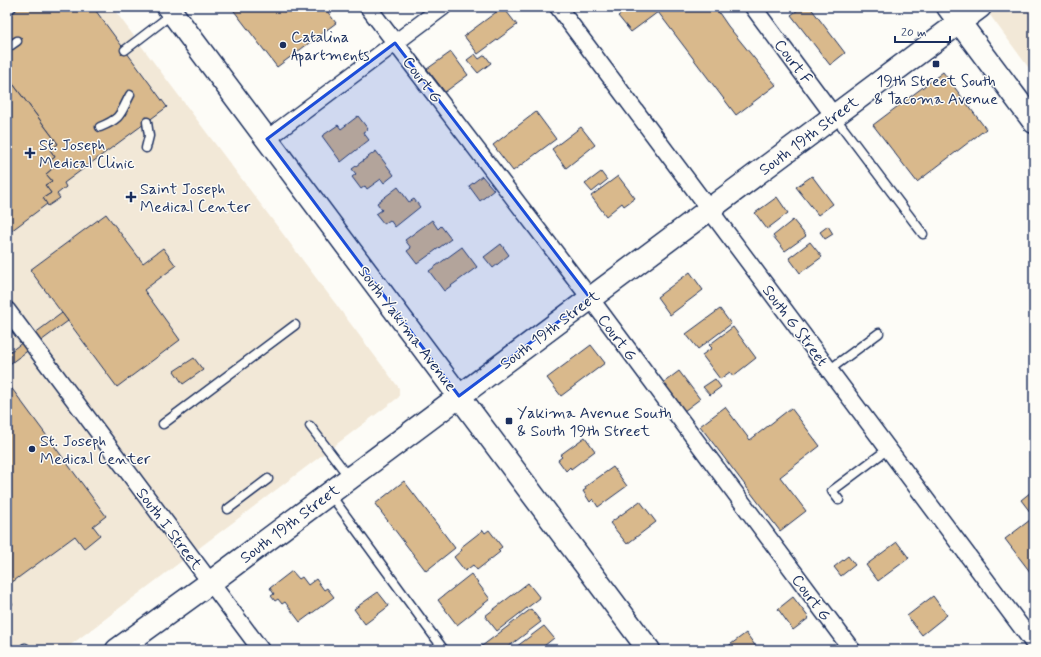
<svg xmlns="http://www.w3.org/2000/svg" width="1041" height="657" viewBox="0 0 1041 657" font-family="Mynerve,sans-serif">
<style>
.built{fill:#f2e8d7}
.building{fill:#d9b98c;stroke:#1b2f5e}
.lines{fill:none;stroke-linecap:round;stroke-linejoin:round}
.lane-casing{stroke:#1b2f5e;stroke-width:11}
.street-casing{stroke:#1b2f5e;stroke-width:19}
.secondary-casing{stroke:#1b2f5e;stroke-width:25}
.lane{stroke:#fdfcf7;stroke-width:8}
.street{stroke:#fdfcf7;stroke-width:16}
.secondary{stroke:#fdfcf7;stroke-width:22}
.marked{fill:#1d4ed8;fill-opacity:0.2;stroke:#1d4ed8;stroke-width:3;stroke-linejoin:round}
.poi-dot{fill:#1b2f5e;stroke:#fdfcf7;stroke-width:1.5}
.labels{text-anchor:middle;stroke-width:3;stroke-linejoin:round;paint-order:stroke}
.poi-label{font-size:16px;fill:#1b2f5e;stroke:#fdfcf7;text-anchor:start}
.street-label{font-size:16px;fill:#1b2f5e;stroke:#fdfcf7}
</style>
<rect width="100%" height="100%" fill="#fdfcf7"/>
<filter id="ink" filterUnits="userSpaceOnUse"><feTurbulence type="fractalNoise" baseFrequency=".025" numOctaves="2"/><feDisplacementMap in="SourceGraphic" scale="8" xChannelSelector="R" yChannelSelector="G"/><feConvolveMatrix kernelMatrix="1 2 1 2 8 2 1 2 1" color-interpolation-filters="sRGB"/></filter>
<g filter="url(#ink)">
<g class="built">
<path d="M7 7H112L399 388V397L64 650H7Z"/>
<path d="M984 7H1034V75Z"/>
</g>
<g class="building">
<path d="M7 7H93L167 107 64 183 66 187 57 194 60 198 48 206 43 198 51 193 45 185 52 181 46 174 53 168 48 162 55 157 50 150 58 144 7 76Z"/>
<path d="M231 7H281L285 12 292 7H324L336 23 277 67Z"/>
<path d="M503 7 517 25 478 54 464 36Z"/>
<path d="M615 7H715L728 26 776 85 736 115 658 12 631 32 618 16 622 13 619 9 617 10Z"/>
<path d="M802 7H810L845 53 830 65 791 15Z"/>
<path d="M451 52 468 75 445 92 427 69Z"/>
<path d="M475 54 479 59 485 55 491 63 478 73 467 60Z"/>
<path d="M943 72 986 129 917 182 873 125Z"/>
<path d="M7 76 58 144 50 150 55 157 48 162 53 168 46 174 52 181 45 185 51 193 43 198 47 204 7 234Z"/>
<path d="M536 112 556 139 513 171 493 145Z"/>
<path d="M358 116 368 129 363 132 369 140 341 162 322 136 338 125 341 129Z"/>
<path d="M581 127 595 145 566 168 552 149Z"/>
<path d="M376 151 394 175 384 183 381 179 367 189 365 186 361 189 352 177 356 174 352 169Z"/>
<path d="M601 172 607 180 592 192 585 184Z"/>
<path d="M482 176 494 190 480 201 469 186Z"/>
<path d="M618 176 635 198 624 206 622 203 606 216 591 196Z"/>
<path d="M812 176 833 204 818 215 796 187Z"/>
<path d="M398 187 409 202 414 199 420 207 395 227 390 220 384 224 376 214 382 210 377 203Z"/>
<path d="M777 197 788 213 767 229 755 213Z"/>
<path d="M106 214 143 263 163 248 176 266 144 290 180 340 117 387 30 270Z"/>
<path d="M432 220 438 229 441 226 451 239 417 264 407 251 411 248 405 240Z"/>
<path d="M793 220 806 236 785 251 773 236Z"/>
<path d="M828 226 833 234 825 239 820 232Z"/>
<path d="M810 242 822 257 800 273 789 258Z"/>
<path d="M501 244 509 255 493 268 484 257Z"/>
<path d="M462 247 477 267 444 291 429 271Z"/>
<path d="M690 272 703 290 670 315 657 297Z"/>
<path d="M720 309 731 324 698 349 686 334Z"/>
<path d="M62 313 68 321 7 366V354Z"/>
<path d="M733 327 756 358 733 376 730 372 720 379 702 355 712 348 709 345Z"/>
<path d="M591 345 605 363 561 396 547 378Z"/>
<path d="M194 358 203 370 183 384 174 371Z"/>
<path d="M679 371 700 399 680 414 659 386Z"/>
<path d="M715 379 721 387 710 395 703 387Z"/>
<path d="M7 382 106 516 93 526 100 535 84 548 75 536 7 586Z"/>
<path d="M725 407 750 440 791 408 820 446 780 477 806 511 780 531 700 426Z"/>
<path d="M585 437 595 451 571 469 570 467 566 471 558 460 562 457 560 455Z"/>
<path d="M613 467 627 486 598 507 593 499 590 502 583 491 586 489 585 487Z"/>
<path d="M404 481 455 548 426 571 375 504Z"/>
<path d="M1031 492 1034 496V517L1021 500Z"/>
<path d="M640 501 656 522 627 544 610 523Z"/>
<path d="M1034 517V577L1005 539Z"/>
<path d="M483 530 485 533 489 530 502 547 498 550 500 552 477 570 473 565 465 571 454 557 462 550 460 548Z"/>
<path d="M897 542 909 558 878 581 866 565Z"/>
<path d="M848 556 855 565 841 576 834 567Z"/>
<path d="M292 571 299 579 302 577 308 585 316 579 324 590 327 588 334 597 300 622 285 602 282 604 278 599 275 601 271 596 274 594 270 588Z"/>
<path d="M471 574 490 599 457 625 438 600Z"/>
<path d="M528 583 540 598 497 631 485 616Z"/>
<path d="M378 592 389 606 365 624 354 609Z"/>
<path d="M933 596 947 615 922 635 907 616Z"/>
<path d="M7 597 13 604 7 608Z"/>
<path d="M793 597 809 618 793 630 778 609Z"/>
<path d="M531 609 541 622 504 650H485L482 646Z"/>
<path d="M544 626 554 638 539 650H512Z"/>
<path d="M746 633 757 648 755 650H723Z"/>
</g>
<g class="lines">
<defs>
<g id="lane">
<path d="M10 9 12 7"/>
<path d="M7 48 17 41"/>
<path d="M125 50 172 14"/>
<path d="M834 116 923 234"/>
<path d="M100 127C122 118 120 114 130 95"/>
<path d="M146 148 149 136 147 122"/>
<path d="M829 370 879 333"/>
<path d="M163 424 295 325"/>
<path d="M310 426 349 477"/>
<path d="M330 494 444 650"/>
<path d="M839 500 832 491 888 449"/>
<path d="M228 509 268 479"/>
<path d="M25 648 26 650"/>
</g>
<g id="street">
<path d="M368 7 590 298 852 650"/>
<path d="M558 7 1034 644"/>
<path d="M753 7 834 116"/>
<path d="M267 139 443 7"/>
<path d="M7 310 261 650"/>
</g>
<g id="secondary">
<path d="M168 7 649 650"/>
<path d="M948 7 1034 122"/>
<path d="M117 650 211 582 980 7"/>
</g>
</defs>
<use href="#lane" class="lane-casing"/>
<use href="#street" class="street-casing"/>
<use href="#secondary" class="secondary-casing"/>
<use href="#lane" class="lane"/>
<use href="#street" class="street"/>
<use href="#secondary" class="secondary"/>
</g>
</g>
<path class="marked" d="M395 43 590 298 459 396 267 139Z"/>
<g class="poi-dot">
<circle cx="283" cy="45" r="4"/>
<rect x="932" y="60" width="8" height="8" rx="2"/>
<path d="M28 147h4v4h4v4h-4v4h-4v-4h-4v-4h4z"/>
<path d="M129 191h4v4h4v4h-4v4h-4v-4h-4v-4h4z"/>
<rect x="505" y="417" width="8" height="8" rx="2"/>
<circle cx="32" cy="449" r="4"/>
</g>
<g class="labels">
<g class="poi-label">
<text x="291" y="42">Catalina<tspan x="291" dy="18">Apartments</tspan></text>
<text x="936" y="86" text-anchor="middle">19th Street South<tspan x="936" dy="18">&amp; Tacoma Avenue</tspan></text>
<text x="39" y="150">St. Joseph<tspan x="39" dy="18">Medical Clinic</tspan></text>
<text x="140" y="194">Saint Joseph<tspan x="140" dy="18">Medical Center</tspan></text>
<text x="517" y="418">Yakima Avenue South<tspan x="517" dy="18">&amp; South 19th Street</tspan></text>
<text x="40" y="446">St. Joseph<tspan x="40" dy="18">Medical Center</tspan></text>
</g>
<g class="street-label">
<text transform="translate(794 61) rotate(53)" y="6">Court F</text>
<text transform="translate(423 79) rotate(53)" y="6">Court G</text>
<text transform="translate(808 135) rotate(-37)" y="6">South 19th Street</text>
<text transform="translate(796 325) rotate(53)" y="6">South G Street</text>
<text transform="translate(408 328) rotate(53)" y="6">South Yakima Avenue</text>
<text transform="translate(549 329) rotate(-37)" y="6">South 19th Street</text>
<text transform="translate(618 337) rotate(53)" y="6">Court G</text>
<text transform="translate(289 523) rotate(-37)" y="6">South 19th Street</text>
<text transform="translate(170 528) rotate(53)" y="6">South I Street</text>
<text transform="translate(812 597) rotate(53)" y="6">Court G</text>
</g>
</g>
<rect width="1041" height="657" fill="none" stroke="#fdfcf7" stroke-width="24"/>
<rect x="12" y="12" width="1017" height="633" fill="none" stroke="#1b2f5e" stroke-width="1.5" filter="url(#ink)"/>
<path d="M895 36v6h55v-6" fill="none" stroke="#1b2f5e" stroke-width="2"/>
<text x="901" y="36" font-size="12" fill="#1b2f5e" stroke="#fdfcf7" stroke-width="3" paint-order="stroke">20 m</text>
</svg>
